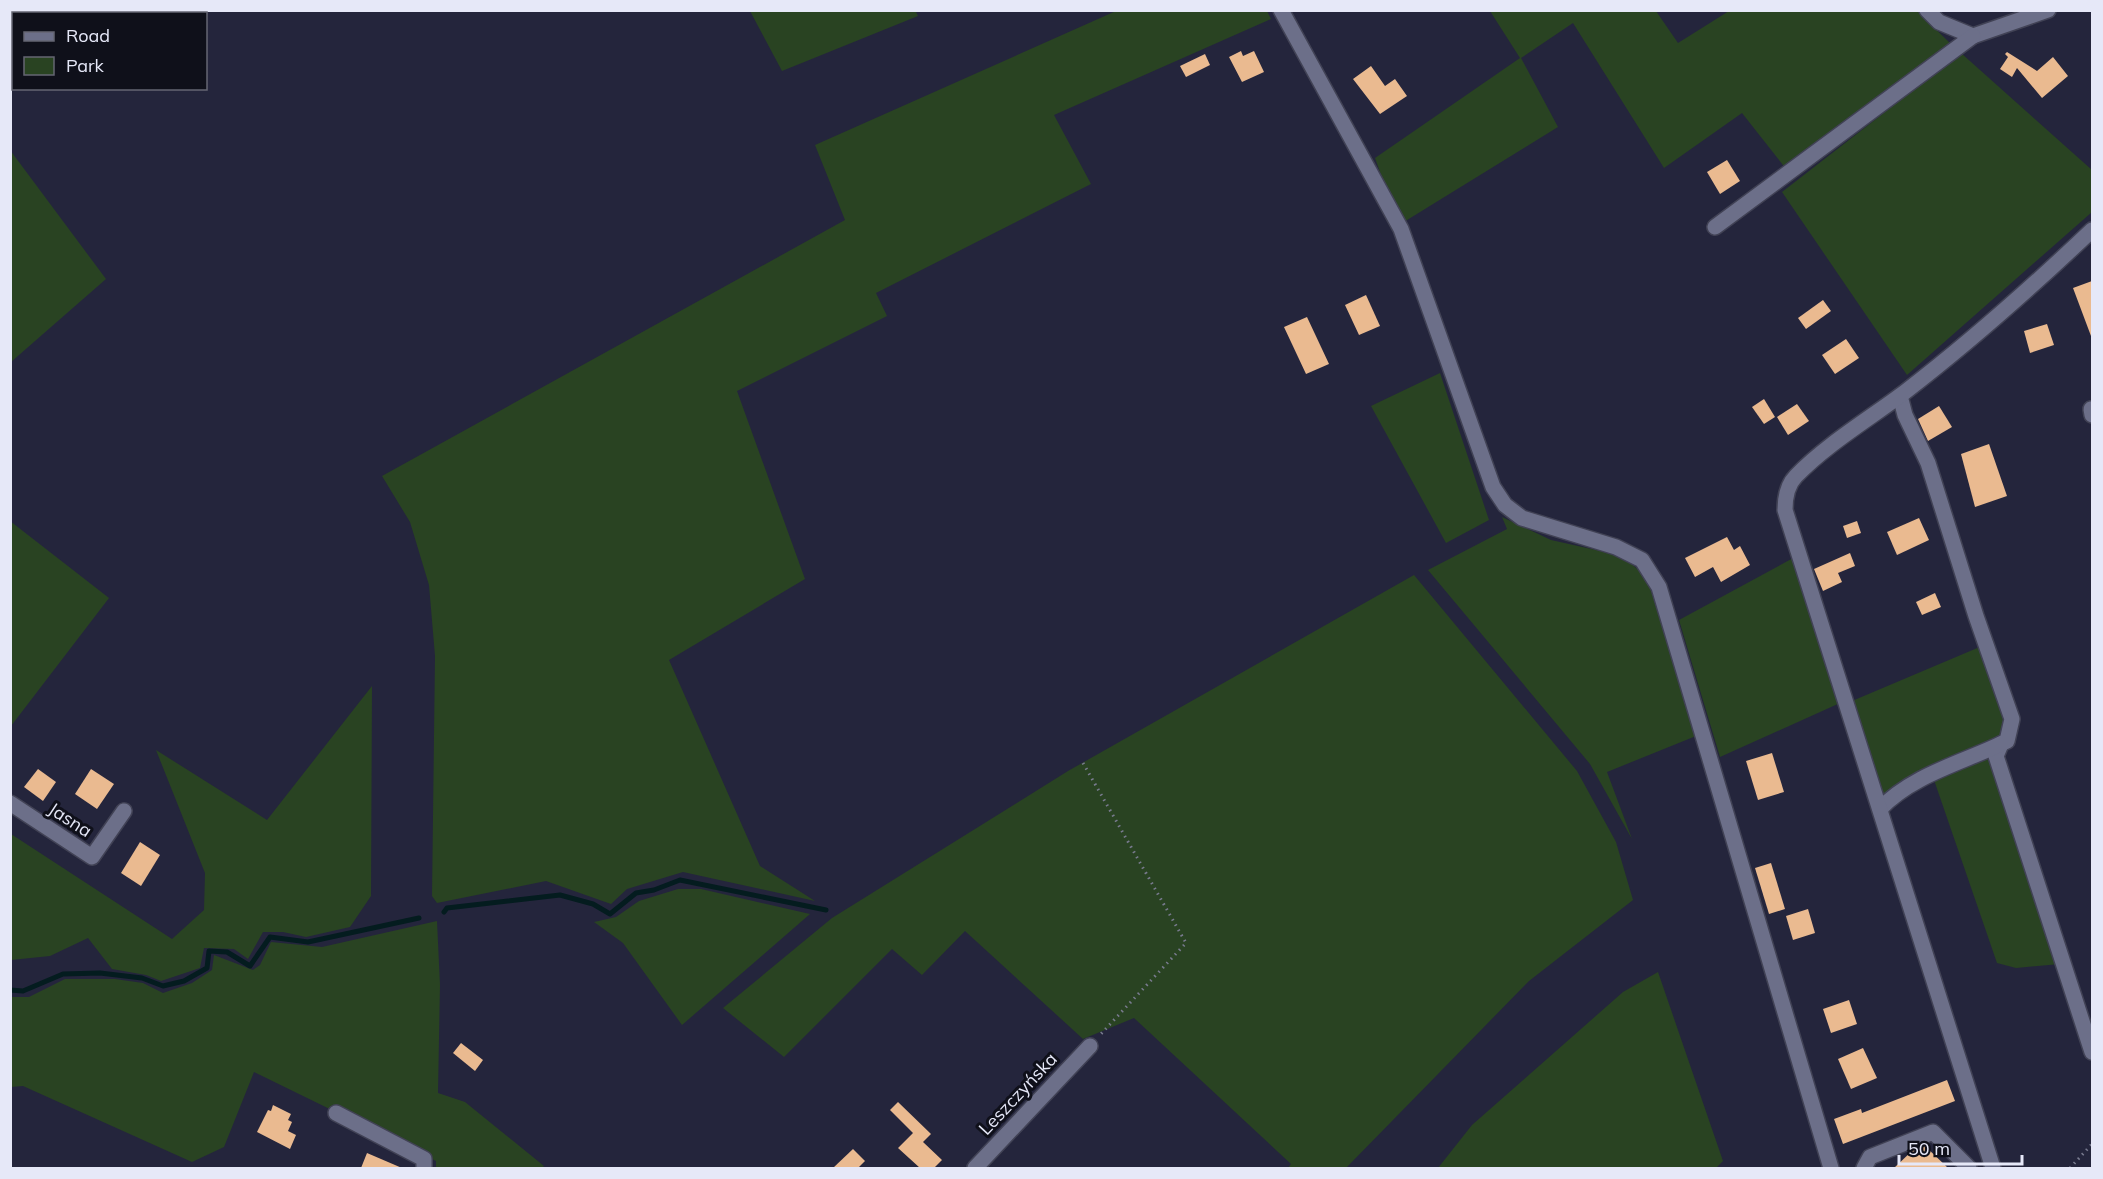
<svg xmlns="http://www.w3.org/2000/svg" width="2103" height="1179" viewBox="0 0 2103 1179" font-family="Mulish,sans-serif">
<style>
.green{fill:#294322}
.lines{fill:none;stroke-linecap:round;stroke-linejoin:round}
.stream{stroke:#041c1f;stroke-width:5}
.building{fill:#eaba90}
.minor-casing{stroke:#414255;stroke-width:18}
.path{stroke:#797b8f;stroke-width:3;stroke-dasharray:1.5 4.5;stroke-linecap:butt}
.minor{stroke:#6c6f89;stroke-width:15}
.labels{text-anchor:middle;stroke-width:6;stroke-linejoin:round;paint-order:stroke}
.street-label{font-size:18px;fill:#e6e8f8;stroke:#0f101a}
</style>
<rect width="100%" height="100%" fill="#24253c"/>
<g class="green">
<path d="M915 10 918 16 782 71 750 11Z"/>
<path d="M1116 11H1267L1271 19 1054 115 1091 184 876 293 887 316 737 391 805 579 669 660 760 866 815 901 683 872 627 889 611 904 546 881 437 903 432 896 435 656 429 585 410 522 382 476 845 220 815 145Z"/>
<path d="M1490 11H1656L1678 43 1729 11H1917L1953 46 1786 169 1742 113 1664 168 1573 23 1521 58 1558 127 1399 225 1375 158 1520 58Z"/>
<path d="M1961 53 2092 170V212L1907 375 1782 192Z"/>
<path d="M10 150 106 279 11 362H10Z"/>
<path d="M1440 373 1489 520 1446 543 1371 406Z"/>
<path d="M1502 517 1551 540 1623 556 1647 578 1696 736 1607 772 1632 839 1590 764 1428 570 1507 529Z"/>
<path d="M10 521 109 598 11 726H10Z"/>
<path d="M1795 557 1840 703 1720 757 1679 620Z"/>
<path d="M1414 575 1577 771 1616 842 1633 900 1529 981 1346 1168H1288L1291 1164 1134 1018 1083 1039 965 931 922 975 892 949 784 1057 723 1008 832 918 1068 771Z"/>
<path d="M1982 646 2007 715 2005 728 1997 740 1881 797 1852 701Z"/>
<path d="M372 686 371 896 350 927 306 937 283 932H263L248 959 234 949 204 948 200 968 161 981 146 975 112 969 88 938 50 956 11 960V834L172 939 204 910 205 873 156 750 267 820Z"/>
<path d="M1991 756 2060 964 2016 968 1997 963 1934 780Z"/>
<path d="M678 889H701L810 914 682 1025 623 943 594 922 616 917 639 901Z"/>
<path d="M437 921 440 985 438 1093 465 1102 544 1166 542 1168H436V1161L254 1072 224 1147 192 1162 23 1086 11 1087V997H29L65 979H115L143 983 163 993 192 983 212 970 214 955 253 970 260 965 271 942 322 947Z"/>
<path d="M1658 972 1723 1161 1716 1168H1438L1472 1125 1623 992Z"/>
</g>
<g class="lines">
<g class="stream">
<path d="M444 912 447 908 560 895 593 904 610 914 636 893 654 890 680 880 826 910"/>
<path d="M10 990 23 991 63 974 100 973 142 978 163 986 184 981 207 968 209 951 227 952 250 966 270 937 308 942 419 918"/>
</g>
</g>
<g class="building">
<path d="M1241 51 1243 56 1254 51 1264 72 1242 82 1229 57Z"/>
<path d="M2007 52 2037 71 2053 57 2068 76 2042 98 2017 68 2012 77 2000 69 2008 57 2005 54Z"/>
<path d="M1205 54 1210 65 1186 77 1180 66Z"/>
<path d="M1371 66 1385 86 1395 79 1407 96 1380 114 1353 79Z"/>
<path d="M1727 160 1740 181 1720 194 1707 172Z"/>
<path d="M2092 281V335L2091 336 2073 288Z"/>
<path d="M1366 295 1380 326 1359 335 1345 305Z"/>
<path d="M1823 300 1831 311 1806 329 1798 318Z"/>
<path d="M1307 317 1329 364 1306 374 1284 327Z"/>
<path d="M2047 324 2054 345 2030 353 2024 331Z"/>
<path d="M1846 339 1859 358 1835 374 1822 355Z"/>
<path d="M1764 399 1775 417 1764 424 1752 407Z"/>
<path d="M1797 404 1809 421 1788 435 1777 417Z"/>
<path d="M1939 406 1952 427 1928 441 1918 419Z"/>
<path d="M1989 444 2007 496 1975 507 1961 454Z"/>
<path d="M1919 518 1929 540 1897 555 1887 532Z"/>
<path d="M1857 521 1861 533 1847 538 1843 526Z"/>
<path d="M1727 537 1734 550 1740 546 1750 565 1721 582 1713 567 1695 577 1685 558Z"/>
<path d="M1850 553 1855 566 1838 573 1842 582 1823 591 1814 569Z"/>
<path d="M1935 593 1941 607 1922 615 1916 602Z"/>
<path d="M1772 753 1784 792 1758 800 1746 761Z"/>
<path d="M38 769 56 782 43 801 24 787Z"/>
<path d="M91 769 114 784 97 809 75 794Z"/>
<path d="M140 842 160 855 141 886 121 873Z"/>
<path d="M1771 863 1785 909 1769 914 1755 868Z"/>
<path d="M1808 909 1815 933 1793 940 1786 916Z"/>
<path d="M1849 1000 1857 1024 1831 1033 1823 1009Z"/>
<path d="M461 1043 483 1060 475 1071 453 1053Z"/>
<path d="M1863 1048 1877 1078 1851 1089 1838 1059Z"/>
<path d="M1947 1080 1955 1101 1843 1144 1834 1119 1861 1109 1862 1113Z"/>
<path d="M898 1102 931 1134 923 1142 942 1160 934 1168H920L898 1148 913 1133 890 1110Z"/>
<path d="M273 1105 291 1114 288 1120 292 1122 288 1131 296 1135 290 1149 257 1132 268 1110 271 1111Z"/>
<path d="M1925 1146 1948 1168H1894L1912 1151Z"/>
<path d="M853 1149 865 1161 858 1168H833Z"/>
<path d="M367 1153 402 1168H361Z"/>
</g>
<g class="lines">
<defs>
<g id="minor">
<path d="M1281 10 1401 229 1493 487 1505 505 1522 518 1616 547 1642 560 1659 587 1831 1168"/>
<path d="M1927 10 1939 22 1973 36 2048 10"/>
<path d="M1715 227 1973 36"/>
<path d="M2091 409 2092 415"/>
<path d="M2001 744 1996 756 2092 1052"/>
<path d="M10 803 92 857 124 811"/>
<path d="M1880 809C1913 774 1965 762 2007 741L2012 719 1976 616 1928 463 1905 415 1900 396"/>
<path d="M336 1113 424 1159V1168"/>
<path d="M975 1168 1090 1046"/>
<path d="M1864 1168 1870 1157 1933 1132 1969 1168"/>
<path d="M1993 1168 1785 510C1785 498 1788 484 1796 476 1827 444 1869 419 1905 392 1970 342 2033 286 2092 230"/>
</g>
</defs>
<use href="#minor" class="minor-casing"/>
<g class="path">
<path d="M1083 763 1186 943 1099 1036"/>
<path d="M2070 1168 2092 1144"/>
</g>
<use href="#minor" class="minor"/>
</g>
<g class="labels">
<g class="street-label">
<text transform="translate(70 820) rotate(33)" y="6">Jasna</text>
<text transform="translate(1018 1094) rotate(-47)" y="6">Leszczyńska</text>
</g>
</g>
<rect width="2103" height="1179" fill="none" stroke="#e6e8f8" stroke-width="24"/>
<rect x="12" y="12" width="195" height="78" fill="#0f101a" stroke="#656673" stroke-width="1.5"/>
<rect x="24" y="32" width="30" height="9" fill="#6c6f89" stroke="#656673" stroke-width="1.5"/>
<text x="66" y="42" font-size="18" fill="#e6e8f8">Road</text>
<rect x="24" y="57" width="30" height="18" fill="#294322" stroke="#656673" stroke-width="1.5"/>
<text x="66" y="72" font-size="18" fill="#e6e8f8">Park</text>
<path d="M1899 1155v9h123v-9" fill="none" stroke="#e6e8f8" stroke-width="3"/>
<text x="1908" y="1155" font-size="18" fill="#e6e8f8" stroke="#0f101a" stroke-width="4.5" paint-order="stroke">50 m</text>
</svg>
